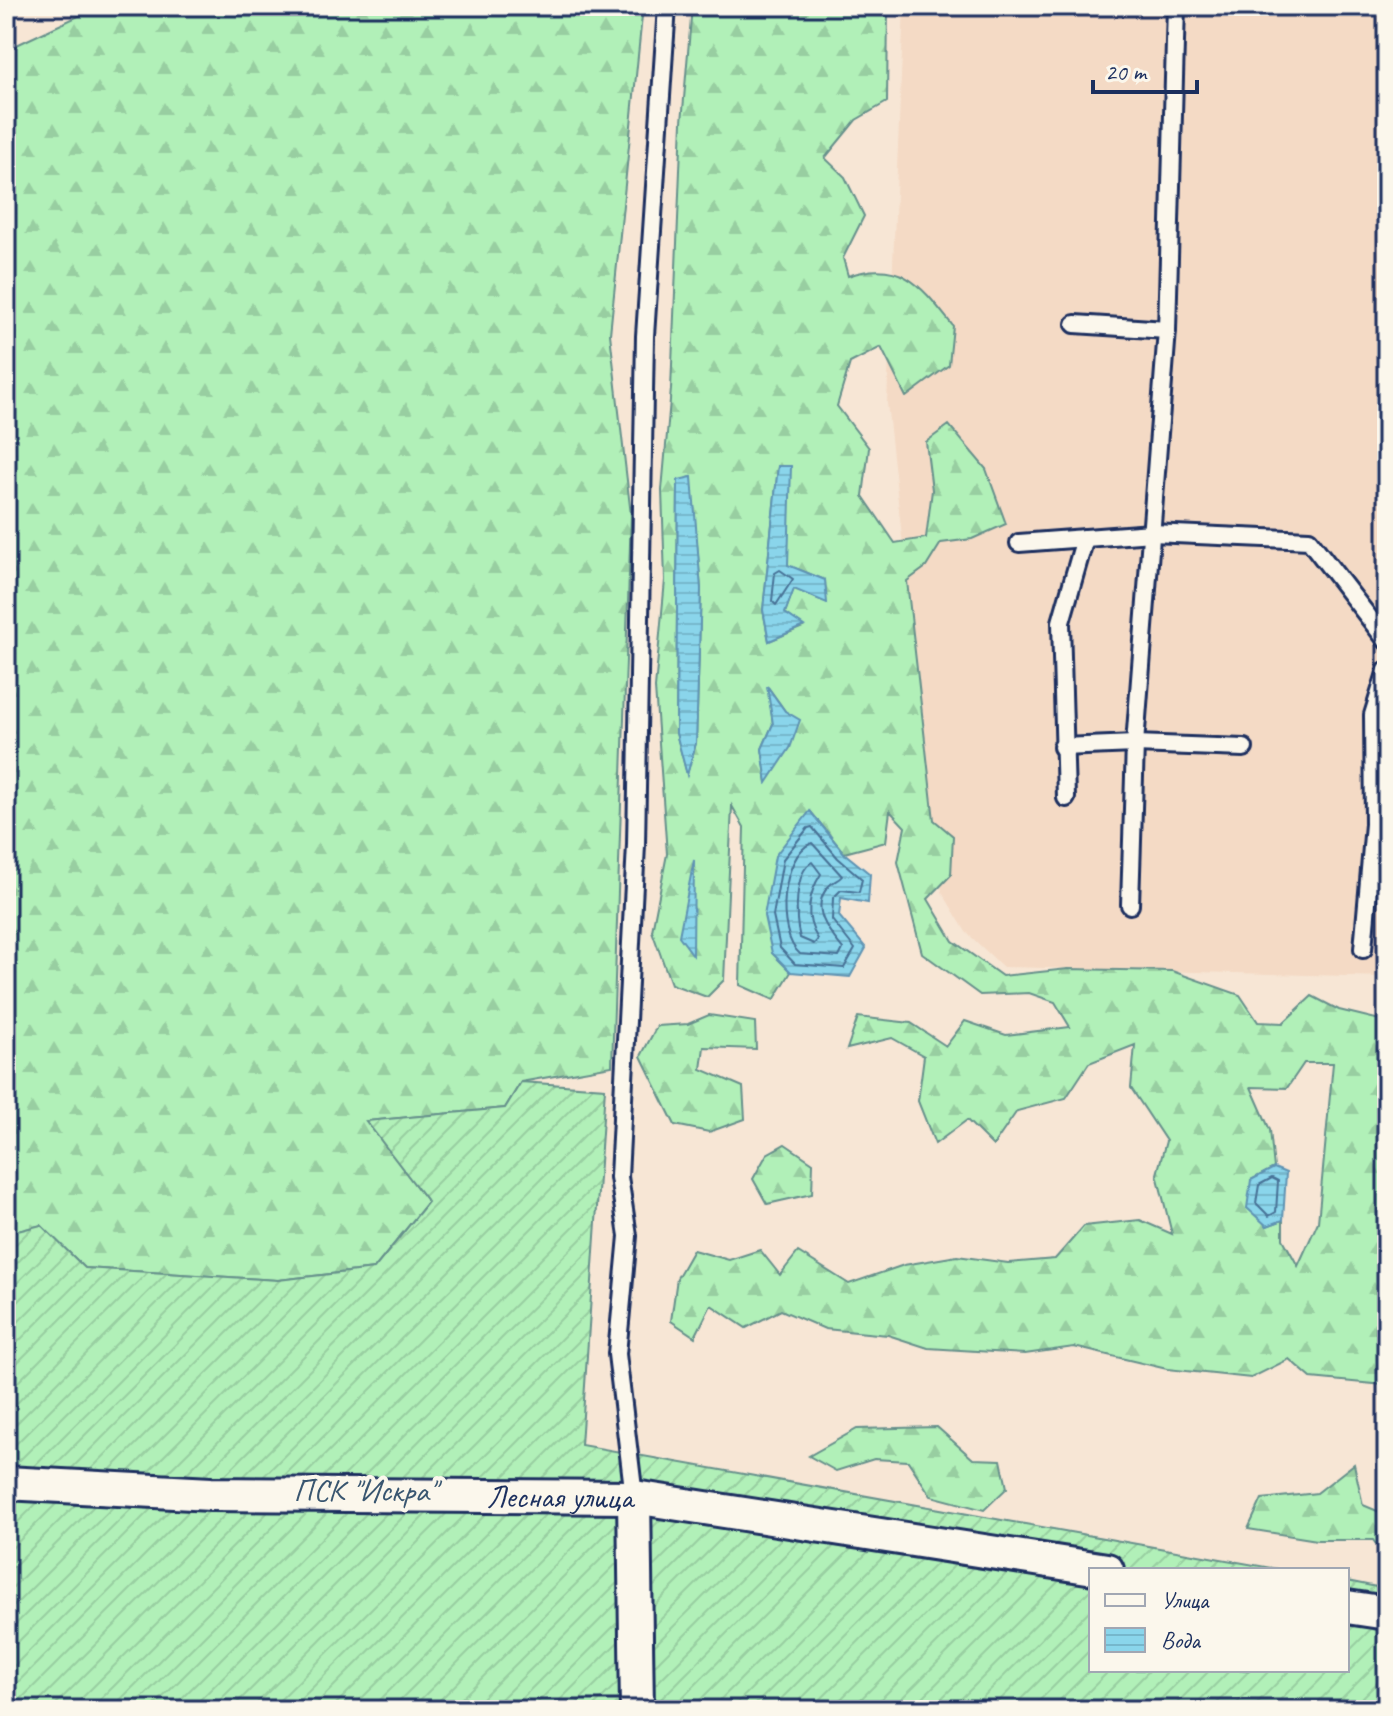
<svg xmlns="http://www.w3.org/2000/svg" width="1393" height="1716" viewBox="0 0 1393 1716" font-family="Caveat,sans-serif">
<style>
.built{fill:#f4dac5}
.forest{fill:url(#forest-firs);stroke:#66908b;stroke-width:2;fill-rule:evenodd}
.garden{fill:url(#garden-furrows);stroke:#66908b;stroke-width:2}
.water{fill:url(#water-rules);stroke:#5e93b3;stroke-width:2}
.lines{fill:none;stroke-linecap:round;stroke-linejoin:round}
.shore{stroke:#477196;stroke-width:2}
.service-casing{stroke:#1b2f5e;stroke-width:22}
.minor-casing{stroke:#1b2f5e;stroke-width:38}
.service{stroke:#fbf7ec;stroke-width:16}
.minor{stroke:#fbf7ec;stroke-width:32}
.labels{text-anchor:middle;stroke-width:8;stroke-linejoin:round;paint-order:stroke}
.park-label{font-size:32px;fill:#395670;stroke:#fbf7ec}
.street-label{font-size:32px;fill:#1b2f5e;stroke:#fbf7ec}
</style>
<defs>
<pattern id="forest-firs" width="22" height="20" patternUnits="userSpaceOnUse" patternTransform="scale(2)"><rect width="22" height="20" fill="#b1f0b8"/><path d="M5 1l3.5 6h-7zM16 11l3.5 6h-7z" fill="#98cea1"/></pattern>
<pattern id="garden-furrows" width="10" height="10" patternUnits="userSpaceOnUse" patternTransform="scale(2)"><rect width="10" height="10" fill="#b1f0b8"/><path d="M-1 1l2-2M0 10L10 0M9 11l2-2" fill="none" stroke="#98cea1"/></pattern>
<pattern id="water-rules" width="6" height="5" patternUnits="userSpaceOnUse" patternTransform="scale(2)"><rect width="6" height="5" fill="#8ad5eb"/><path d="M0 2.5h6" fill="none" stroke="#76b7cc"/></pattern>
</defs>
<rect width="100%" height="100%" fill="#f7e6d5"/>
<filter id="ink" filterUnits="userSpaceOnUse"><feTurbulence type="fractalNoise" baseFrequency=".0125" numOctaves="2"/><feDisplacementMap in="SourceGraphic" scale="16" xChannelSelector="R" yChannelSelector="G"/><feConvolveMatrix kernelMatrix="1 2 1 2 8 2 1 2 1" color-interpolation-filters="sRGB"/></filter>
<g filter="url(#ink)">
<path class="built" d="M904 6H1387V977L1003 967 966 932 942 892 887 403Z"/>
<g class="forest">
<path d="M68 6H643L610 334 631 515 612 1066 521 1082 505 1108 367 1121 428 1202 374 1269 278 1280 85 1268 41 1225 6 1234V50L83 14Z"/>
<path d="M692 6H888L887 102 856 120 825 158 845 177 864 216 843 258 848 276C902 257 922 287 953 326L949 365 906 397 881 347 850 363 837 406 869 448 863 496 895 543 926 538 932 490 926 442 949 425 986 469 1006 524 972 539 941 543 926 567 907 581 934 820 953 836 951 875 928 899 953 941 1002 976 1068 969 1172 971 1240 995 1258 1022 1283 1023 1312 996 1339 1010 1380 1020 1387 1017V1383L1384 1385 1311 1378 1289 1359 1251 1378 1167 1369 1074 1347 1025 1354 928 1348 888 1335 825 1329 781 1310 746 1328 711 1305 695 1337 671 1321 677 1278 693 1250 729 1260 760 1250 780 1275 798 1252 849 1284 904 1265 957 1256 1008 1263 1055 1259 1084 1226 1140 1220 1172 1234 1157 1174 1166 1141 1131 1088 1135 1045 1089 1063 1066 1098 1017 1111 993 1146 967 1120 935 1144 918 1101 924 1056 892 1038 847 1049 858 1017 911 1023 946 1046 965 1021 1006 1035 1070 1027 1055 1002 1029 993 980 995 922 953 898 862 905 827 890 811 886 842 844 853 811 812 772 953 791 972 774 1000 740 985 744 827 732 806 724 980 707 997 671 984 652 931 667 854 655 688 665 580 662 490 671 389 682 122ZM790 466 787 565 825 580 826 602 794 588 785 613 803 627 769 641 763 610 778 467ZM691 477 701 589 696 743 687 774 676 733 678 481ZM768 687 785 711 767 782 762 749 773 724ZM1304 1063H1333L1318 1222 1298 1266 1283 1239V1220L1267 1226 1251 1180 1274 1168 1270 1130 1251 1087 1287 1088Z"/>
<path d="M709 1015 755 1022 756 1049 704 1047 701 1069 743 1087 745 1119 709 1132 675 1125 641 1056 657 1026 688 1024Z"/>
<path d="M785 1144 813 1163 812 1194 767 1204 753 1179 767 1154Z"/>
<path d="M937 1427 973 1459 1001 1460 1007 1488 984 1510 931 1496 908 1461 874 1459 836 1471 809 1456 857 1429Z"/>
<path d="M1354 1464 1363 1505 1387 1515V1559L1373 1540H1317L1248 1529 1262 1499 1317 1493Z"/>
</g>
<path class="garden" d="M521 1082 605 1088 581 1445 1283 1570H1091V1670H1347V1581L1387 1589V1710H6V1234L41 1225 85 1268 278 1280 374 1269 428 1202 366 1121 505 1108Z"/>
<g class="water">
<path d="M778 466H791L788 565 825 580 827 603 794 589 785 613 804 626 769 641 763 610Z"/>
<path d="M692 477 701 589 696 743 687 775 676 733 678 480Z"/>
<path d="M767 686 785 711 800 720 790 748 767 783 762 749 773 724Z"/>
<path d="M810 811 844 853 870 874 868 903 841 898 839 916 866 948 850 977 791 972 772 953 764 916 775 856Z"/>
<path d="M694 860 693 955 679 936Z"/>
<path d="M1274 1168 1286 1173 1283 1220 1267 1226 1247 1208 1251 1180Z"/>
</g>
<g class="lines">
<g class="shore">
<path d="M780 570 793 579 776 605 772 601 775 573Z"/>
<path d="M812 827 838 858 862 879 859 892 841 890 833 898 832 920 855 949 844 968 795 964 780 948 773 916 783 859 808 828Z"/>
<path d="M812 843 842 876C838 881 832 881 828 887 809 909 830 933 843 949L839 957 800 954C775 933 781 855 812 843Z"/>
<path d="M812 862 821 874C808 894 804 918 818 939L814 944 800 938C795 920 794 872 812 862Z"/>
<path d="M1272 1178 1278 1181 1276 1212 1269 1216 1256 1203 1259 1185Z"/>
</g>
<defs>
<g id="service">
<path d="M1075 324 1167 330"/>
<path d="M1019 543 1152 533 1309 540 1387 641"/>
<path d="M1062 747 1135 744 1244 748"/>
<path d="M1066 798 1061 622 1085 538"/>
<path d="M1130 905 1135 744 1167 330 1176 6"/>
<path d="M1363 949 1374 824 1373 715 1387 670"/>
<path d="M634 1497 617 1354 628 1236 619 1177 636 845 645 336 667 6"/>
</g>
<g id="minor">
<path id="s1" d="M6 1483 211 1494 634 1497 1107 1570"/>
<path d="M634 1497 637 1710"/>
<path d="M1347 1607 1387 1613"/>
</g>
</defs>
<use href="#service" class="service-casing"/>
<use href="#minor" class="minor-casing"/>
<use href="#service" class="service"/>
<use href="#minor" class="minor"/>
</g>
</g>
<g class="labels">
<g class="park-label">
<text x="365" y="1501">ПСК "Искра"</text>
</g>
<g class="street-label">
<text dy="11" stroke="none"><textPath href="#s1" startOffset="554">Лесная улица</textPath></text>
</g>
</g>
<rect width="1393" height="1716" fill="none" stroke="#fbf7ec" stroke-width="32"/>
<rect x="16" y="16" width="1361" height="1684" fill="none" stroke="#1b2f5e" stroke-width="3" filter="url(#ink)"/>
<rect x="1089" y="1568" width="260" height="104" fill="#fbf7ec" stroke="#a1a7b3" stroke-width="2"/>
<rect x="1105" y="1594" width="40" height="12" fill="#fbf7ec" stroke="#a1a7b3" stroke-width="2"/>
<text x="1161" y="1608" font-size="24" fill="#1b2f5e">Улица</text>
<rect x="1105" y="1628" width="40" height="24" fill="url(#water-rules)" stroke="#a1a7b3" stroke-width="2"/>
<text x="1161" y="1648" font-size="24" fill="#1b2f5e">Вода</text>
<path d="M1093 80v12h104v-12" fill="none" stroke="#1b2f5e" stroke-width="4"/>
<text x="1105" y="80" font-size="24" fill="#1b2f5e" stroke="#fbf7ec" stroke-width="6" paint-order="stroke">20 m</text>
</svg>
